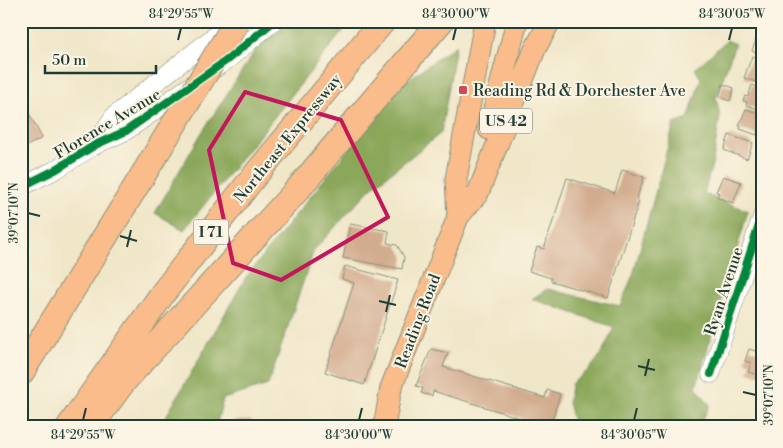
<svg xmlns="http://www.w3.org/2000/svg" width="783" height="448" viewBox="0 0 783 448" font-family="'Libre Bodoni',serif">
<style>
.forest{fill:#8aa75a;stroke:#547247}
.building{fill:#d2ac8e}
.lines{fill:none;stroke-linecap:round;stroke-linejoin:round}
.minor-casing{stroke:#88927e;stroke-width:19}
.major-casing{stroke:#88927e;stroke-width:23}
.highway-casing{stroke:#88927e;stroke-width:27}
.minor{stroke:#fff;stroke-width:18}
.major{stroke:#f9bc8a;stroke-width:21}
.highway{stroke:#f9bc8a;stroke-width:25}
.highway-bridge-casing{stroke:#88927e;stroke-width:27;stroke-linecap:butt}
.highway-bridge{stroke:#f9bc8a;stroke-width:25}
.cycleway-casing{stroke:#fcf5e5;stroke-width:11}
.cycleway{stroke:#00873e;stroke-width:8}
.marked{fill:none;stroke:#c2185b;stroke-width:4;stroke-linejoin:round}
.ticks{fill:none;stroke:#1f3d34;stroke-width:2}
.poi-dot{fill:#d1495b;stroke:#fcf5e5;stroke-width:2}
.labels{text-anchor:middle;stroke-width:4;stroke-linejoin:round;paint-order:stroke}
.shield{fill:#fcf5e5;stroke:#617469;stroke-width:1}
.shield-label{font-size:15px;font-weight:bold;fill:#1f3d34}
.poi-label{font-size:16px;fill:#1f3d34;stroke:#fcf5e5;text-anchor:start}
.street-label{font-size:16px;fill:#1f3d34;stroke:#fcf5e5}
.neatline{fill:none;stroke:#1f3d34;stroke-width:2}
.ticks-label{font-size:12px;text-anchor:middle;fill:#1f3d34}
</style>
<rect width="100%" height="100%" fill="#fcf5e5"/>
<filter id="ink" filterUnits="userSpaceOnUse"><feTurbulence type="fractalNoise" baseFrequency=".02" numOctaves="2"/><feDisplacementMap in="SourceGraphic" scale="10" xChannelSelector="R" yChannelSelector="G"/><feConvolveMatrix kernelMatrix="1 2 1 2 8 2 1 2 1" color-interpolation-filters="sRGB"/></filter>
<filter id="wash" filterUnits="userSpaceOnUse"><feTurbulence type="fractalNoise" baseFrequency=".0096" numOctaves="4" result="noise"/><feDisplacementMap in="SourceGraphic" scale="20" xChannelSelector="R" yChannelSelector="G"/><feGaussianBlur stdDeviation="1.12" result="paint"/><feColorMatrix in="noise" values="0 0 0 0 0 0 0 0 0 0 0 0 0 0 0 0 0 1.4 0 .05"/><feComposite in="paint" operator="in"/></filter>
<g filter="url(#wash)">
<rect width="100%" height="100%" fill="#f0e6c8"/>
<g class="forest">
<path d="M286 21H351L184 230 155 213 201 134 260 43Z"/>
<path d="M727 40 735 44 716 98 720 116 713 161 704 194 748 211 696 387 710 405 699 427H574L568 402 572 383C596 367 603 353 614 327L532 299 547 289 620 306 633 275 674 124 688 119 701 79 695 69Z"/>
<path d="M456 45 441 133 370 189 314 250 268 385 223 399 216 427H160L246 277 399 86Z"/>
</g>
<g id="blocks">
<g class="building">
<path d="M759 31 762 32V55L752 51Z"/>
<path d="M752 56 762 59V84L744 78Z"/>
<path d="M723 84 734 88 730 101 719 97Z"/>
<path d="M752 85 762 89V110L746 105 747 102 743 101 745 96 748 97Z"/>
<path d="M21 98 42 138 21 149Z"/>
<path d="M746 109 762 114 757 135 740 129 741 126H739Z"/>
<path d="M729 135 753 143 747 159 724 150Z"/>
<path d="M622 170 644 177 636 200 639 201 608 298 551 281V278L529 271 537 247 544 249 567 178 615 193Z"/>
<path d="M723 176 741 182 733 203 717 197 719 193 716 192Z"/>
<path d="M350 224 389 231 387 243 397 245 404 257 402 269 343 258Z"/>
<path d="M345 266 398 280 364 385 325 372 354 283 342 279Z"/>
<path d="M431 349 448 353 443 367 545 398 547 390 560 394 550 427 433 391 432 396 421 393 423 388 416 386Z"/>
<path d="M749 349 762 353V376L748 372 751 363 745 361Z"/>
<path d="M251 420 252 427H233L232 421Z"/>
</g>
</g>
</g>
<g filter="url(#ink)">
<use href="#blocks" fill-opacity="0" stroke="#88927e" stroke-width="1"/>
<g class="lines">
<defs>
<g id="minor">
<path d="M95 145 114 116 232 22"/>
<path d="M21 187 55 170 95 145 126 131 227 60 274 21"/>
<path d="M711 374 762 216"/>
</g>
<g id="major">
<path d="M489 129 517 21"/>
<path d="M458 217 456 179 485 21"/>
<path d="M384 427 391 388 458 217 478 193 535 49 550 21"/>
</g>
<g id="highway">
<path d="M21 373 143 175"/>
<path d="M69 427 163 293 252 179 383 21"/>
<path d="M90 427 123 382 298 189 441 21"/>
</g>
</defs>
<use href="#minor" class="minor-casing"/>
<use href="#major" class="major-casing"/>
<use href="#highway" class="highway-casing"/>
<use href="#minor" class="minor"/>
<use href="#major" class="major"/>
<use href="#highway" class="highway"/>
<defs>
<path id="highway-bridge" d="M143 175 237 21"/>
</defs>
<use href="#highway-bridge" class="highway-bridge-casing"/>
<use href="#highway-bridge" class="highway-bridge"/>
<defs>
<g id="cycleway">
<path d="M21 187 55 170 95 145 126 131 227 60 274 21"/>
<path d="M711 374 762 216"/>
</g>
</defs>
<use href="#cycleway" class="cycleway-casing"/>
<use href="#cycleway" class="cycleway"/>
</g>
</g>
<path class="marked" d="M245 92 341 120 388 217 281 280 233 263 209 150Z"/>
<path class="ticks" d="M178 40 181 28M453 40 456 28M729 40 732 28M28 213 40 216M120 236 137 241M127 247 131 230M379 301 396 305M386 312 390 295M638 366 655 370M645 376 649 359M743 392 756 395M83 420 86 408M359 420 362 408M634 420 637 408"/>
<rect class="poi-dot" x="458" y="85" width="10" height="10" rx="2.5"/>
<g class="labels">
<g class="shield">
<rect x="480" y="108.5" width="52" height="25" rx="4"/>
<rect x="193.5" y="219.5" width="35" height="25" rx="4"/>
</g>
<g class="shield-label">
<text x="506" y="126">US 42</text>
<text x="211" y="237">I 71</text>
</g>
<g class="poi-label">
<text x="473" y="96">Reading Rd &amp; Dorchester Ave</text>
</g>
<g class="street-label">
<text transform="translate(107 123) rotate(-31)" y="6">Florence Avenue</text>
<text transform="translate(287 138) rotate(-51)" y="6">Northeast Expressway</text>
<text transform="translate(723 291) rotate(-72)" y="6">Ryan Avenue</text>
<text transform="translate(417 321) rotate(-69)" y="6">Reading Road</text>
</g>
</g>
<rect width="783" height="448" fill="none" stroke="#fcf5e5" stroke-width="55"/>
<path d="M45 65v8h111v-8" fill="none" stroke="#1f3d34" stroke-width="2.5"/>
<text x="52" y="65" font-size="15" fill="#1f3d34" stroke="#fcf5e5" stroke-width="4" paint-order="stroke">50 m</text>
<rect x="28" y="28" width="728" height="392" class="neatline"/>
<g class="ticks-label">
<text x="181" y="18">84°29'55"W</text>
<text x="456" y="18">84°30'00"W</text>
<text x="732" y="18">84°30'05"W</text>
<text transform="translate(14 213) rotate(-90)" y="4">39°07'10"N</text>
<text transform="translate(769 395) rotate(-90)" y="4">39°07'10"N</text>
<text x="83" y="439">84°29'55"W</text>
<text x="359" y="439">84°30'00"W</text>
<text x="634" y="439">84°30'05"W</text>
</g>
</svg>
